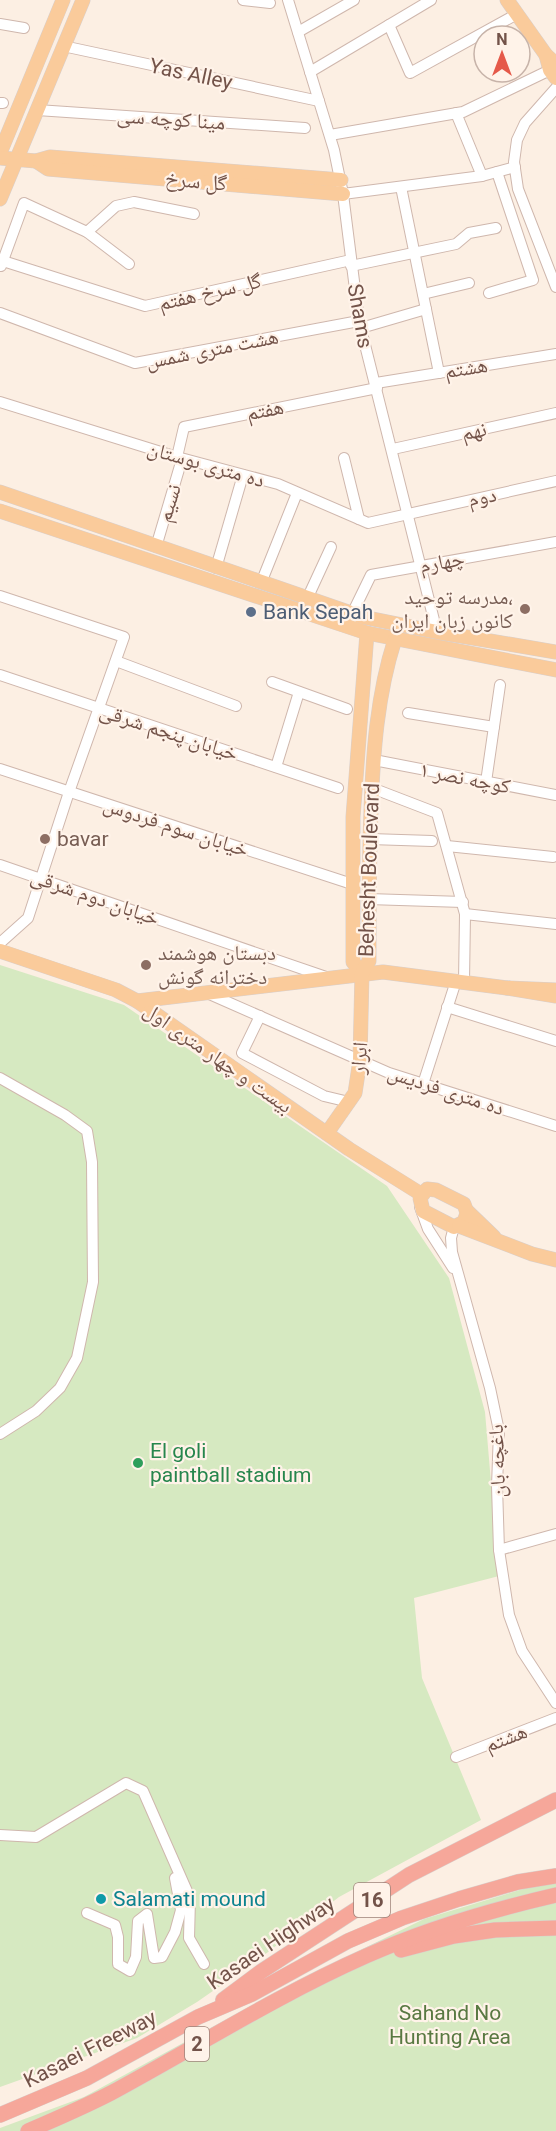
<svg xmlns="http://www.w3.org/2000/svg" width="556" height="2131" viewBox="0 0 556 2131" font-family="Roboto,'Noto Naskh Arabic',sans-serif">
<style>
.green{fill:#d6e9c1}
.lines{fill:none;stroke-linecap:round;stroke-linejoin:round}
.minor-casing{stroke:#cfb7ad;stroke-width:12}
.major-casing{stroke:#d8cfcc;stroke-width:15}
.highway-casing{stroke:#d8cfcc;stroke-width:16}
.minor{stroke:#fff;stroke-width:10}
.major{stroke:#facb9b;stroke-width:14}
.highway{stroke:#f6a79a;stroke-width:15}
.education-dot{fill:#8d6e63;stroke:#fff3e9;stroke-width:2}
.service-dot{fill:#5c6f8a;stroke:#fff3e9;stroke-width:2}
.leisure-dot{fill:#2e9e5b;stroke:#fff3e9;stroke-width:2}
.culture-dot{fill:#0f9aa8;stroke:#fff3e9;stroke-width:2}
.labels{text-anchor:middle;stroke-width:4.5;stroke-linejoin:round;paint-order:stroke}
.shield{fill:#fff3e9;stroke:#9d8379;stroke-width:1.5}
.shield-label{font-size:20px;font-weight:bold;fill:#735349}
.street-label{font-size:21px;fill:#735349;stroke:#fff3e9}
.education-label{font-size:21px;fill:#785e54;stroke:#fff3e9;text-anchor:start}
.service-label{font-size:21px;fill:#4e5e75;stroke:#fff3e9;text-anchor:start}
.leisure-label{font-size:21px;fill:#27864d;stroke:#fff3e9;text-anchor:start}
.culture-label{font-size:21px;fill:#0d838f;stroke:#fff3e9;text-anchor:start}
.park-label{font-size:21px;fill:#597942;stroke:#fff3e9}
</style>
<rect width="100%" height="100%" fill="#fcefe3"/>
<g class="green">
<path d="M0 965 124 1005 387 1186 449 1278 485 1412 499 1576 414 1598 422 1678 481 1820 339 1897 259 1959 197 2002 137 2038 0 2087Z"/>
<path d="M556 1879V2131H0V2128L84 2097 293 1983 424 1919Z"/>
</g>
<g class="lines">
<defs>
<g id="minor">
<path d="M243 0 270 3"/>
<path d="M288 0 334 150 343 194 359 321 437 632"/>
<path d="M0 24 24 28"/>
<path d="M389 25 410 73 517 14"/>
<path d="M298 32 354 0"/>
<path d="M63 46 319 101"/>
<path d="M310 72 431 0"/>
<path d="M556 88 525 123 517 140 514 162 518 189 556 287"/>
<path d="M0 103H3"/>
<path d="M37 110 305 128"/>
<path d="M456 113 482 176"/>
<path d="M330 135 463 112 550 70"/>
<path d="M401 187 439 373"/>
<path d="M343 194 482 176 515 167"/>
<path d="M87 232 116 206 134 202 194 214"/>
<path d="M3 261 145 306 351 260"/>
<path d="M1 266 24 203 87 232 129 264"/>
<path d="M351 266 456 244 469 233 496 228"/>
<path d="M489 293 533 280 497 172"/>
<path d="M423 294 469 283"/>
<path d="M0 313 135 363 359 321"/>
<path d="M361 328 426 309"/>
<path d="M376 383 556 354"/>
<path d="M0 402 177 457 278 484 368 523 556 481"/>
<path d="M393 449 556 413"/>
<path d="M177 457 184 427 377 388"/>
<path d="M344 458 359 519"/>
<path d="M156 547 182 459"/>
<path d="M216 568 243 475"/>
<path d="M261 583 297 493"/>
<path d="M0 596 124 637 69 792 28 918 0 943"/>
<path d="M307 599 331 547"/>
<path d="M352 614 371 575 556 542"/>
<path d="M116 661 236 706"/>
<path d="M0 675 338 788"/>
<path d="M272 682 347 709"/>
<path d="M408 713 494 727"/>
<path d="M374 760 556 795"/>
<path d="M276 767 299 692"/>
<path d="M0 769 352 884"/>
<path d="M486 782 500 685"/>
<path d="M372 788 437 813 465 914 464 982"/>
<path d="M370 839 432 841"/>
<path d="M447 846 553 857"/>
<path d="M0 865 326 977"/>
<path d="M368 899 463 902"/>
<path d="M465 914 556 924"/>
<path d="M207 993 389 1073 556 1126"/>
<path d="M447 1007 556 1041"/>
<path d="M260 1016 242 1053 324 1096 349 1102"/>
<path d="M0 1078 65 1115 87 1131 92 1162 93 1282 77 1358 60 1388 36 1411 0 1434"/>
<path d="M423 1084 456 981"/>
<path d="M420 1207 428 1229 453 1268"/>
<path d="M454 1227 451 1238 452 1252 490 1388 499 1431 497 1486 499 1550 509 1615 522 1651 556 1703"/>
<path d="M499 1550 556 1534"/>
<path d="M456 1757 556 1718"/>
<path d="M0 1835 36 1837 126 1783 143 1791 190 1898 189 1938 204 1964"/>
<path d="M87 1913 115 1925 118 1937V1964L130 1971 136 1957 138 1921 147 1914 154 1958 162 1957 175 1932 181 1910 175 1878"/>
</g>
<g id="major">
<path d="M507 0 546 55 556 64"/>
<path d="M546 55 550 70 556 78"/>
<path d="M0 153 63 0"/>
<path d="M0 158 36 161 50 157 341 180"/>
<path d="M36 161 48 169 343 194"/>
<path d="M0 199 83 0"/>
<path d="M0 492 363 617 437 632 556 652"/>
<path d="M0 511 367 633 556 670"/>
<path d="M0 951 116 990 137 1001 349 1149 421 1194"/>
<path d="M362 973 353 962V817L367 633"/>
<path d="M556 990 507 988 556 996"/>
<path d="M137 1001 383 972 507 988"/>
<path d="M327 1133 355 1093 360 1060 362 973 369 961C369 911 369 861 371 811 373 753 377 695 395 639"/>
<path d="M427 1189 436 1190 464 1204 467 1213 464 1222 454 1227 423 1211 420 1198Z"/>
<path d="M467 1211 494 1237"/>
<path d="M459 1226 532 1254 556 1260"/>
</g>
<g id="highway">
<path d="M401 1950 454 1936 495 1930 556 1928"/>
<path d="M223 2000 262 1971 409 1875 556 1800"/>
<path d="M0 2115 87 2078 198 2017 252 1994 348 1941 402 1918 459 1899 518 1882 556 1876"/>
<path d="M28 2131C56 2119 84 2107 111 2093 196 2047 278 1995 366 1956 428 1928 491 1910 556 1895"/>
</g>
</defs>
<use href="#minor" class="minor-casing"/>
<use href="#major" class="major-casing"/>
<use href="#highway" class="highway-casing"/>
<use href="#minor" class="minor"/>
<use href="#major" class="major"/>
<use href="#highway" class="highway"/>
</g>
<g class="education-dot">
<circle cx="525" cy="609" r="6"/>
<circle cx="45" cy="839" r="6"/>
<circle cx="146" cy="965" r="6"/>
</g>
<circle class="service-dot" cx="251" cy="612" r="6"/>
<circle class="leisure-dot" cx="138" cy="1463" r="6"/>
<circle class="culture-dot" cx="101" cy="1899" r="6"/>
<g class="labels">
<g class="shield">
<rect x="354" y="1883" width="36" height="34" rx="4.5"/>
<rect x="185" y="2027" width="24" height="34" rx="4.5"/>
</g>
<g class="shield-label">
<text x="372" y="1907">16</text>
<text x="197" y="2051">2</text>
</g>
<g class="street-label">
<text transform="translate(191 74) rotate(12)" y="7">Yas Alley</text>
<text transform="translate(171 119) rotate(4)" y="7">مینا کوچه سی</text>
<text transform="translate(196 181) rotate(5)" y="7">گل سرخ</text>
<text transform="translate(210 292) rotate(-13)" y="7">گل سرخ هفتم</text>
<text transform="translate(360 316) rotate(80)" y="7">Shams</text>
<text transform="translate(212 349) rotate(-11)" y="7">هشت متری شمس</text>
<text transform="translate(466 368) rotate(-9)" y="7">هشتم</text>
<text transform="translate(265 410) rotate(-11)" y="7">هفتم</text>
<text transform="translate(474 431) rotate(-12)" y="7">نهم</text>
<text transform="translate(206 464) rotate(16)" y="7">ده متری بوستان</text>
<text transform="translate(482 497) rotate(-12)" y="7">دوم</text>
<text transform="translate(169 503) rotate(-73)" y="7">نسیم</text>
<text transform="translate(442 562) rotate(-10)" y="7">چهارم</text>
<text transform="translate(169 732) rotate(18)" y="7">خیابان پنجم شرقی</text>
<text transform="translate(465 778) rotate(11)" y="7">کوچه نصر ۱</text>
<text transform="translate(176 827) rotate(18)" y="7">خیابان سوم فردوس</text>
<text transform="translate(369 870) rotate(-88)" y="7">Behesht Boulevard</text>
<text transform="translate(95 897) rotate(19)" y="7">خیابان دوم شرقی</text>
<text transform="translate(218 1058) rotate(35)" y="7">بیست و چهار متری اول</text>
<text transform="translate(359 1058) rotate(-85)" y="7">ابرار</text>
<text transform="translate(446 1090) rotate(18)" y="7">ده متری فردیس</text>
<text transform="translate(497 1461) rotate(-92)" y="7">باغچه بان</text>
<text transform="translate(506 1738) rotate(-21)" y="7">هشتم</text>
<text transform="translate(271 1943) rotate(-34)" y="7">Kasaei Highway</text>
<text transform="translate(90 2049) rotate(-27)" y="7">Kasaei Freeway</text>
</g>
<g class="education-label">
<text x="513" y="604" text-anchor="end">مدرسه توحید،<tspan x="513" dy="24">کانون زبان ایران</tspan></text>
<text x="57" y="846">bavar</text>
<text x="158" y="960">دبستان هوشمند<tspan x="158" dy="24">دخترانه گونش</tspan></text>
</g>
<g class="service-label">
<text x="263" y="619">Bank Sepah</text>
</g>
<g class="leisure-label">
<text x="150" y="1458">El goli<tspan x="150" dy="24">paintball stadium</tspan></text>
</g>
<g class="culture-label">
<text x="113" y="1906">Salamati mound</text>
</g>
<g class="park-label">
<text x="450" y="2020">Sahand No<tspan x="450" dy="24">Hunting Area</tspan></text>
</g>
</g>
<g transform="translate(502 54)"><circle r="28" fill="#fff3e9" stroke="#c7b3a9" stroke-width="1.5"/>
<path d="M0-4.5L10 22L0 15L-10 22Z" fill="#e55949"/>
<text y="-9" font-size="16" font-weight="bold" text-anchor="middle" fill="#735349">N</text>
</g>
</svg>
